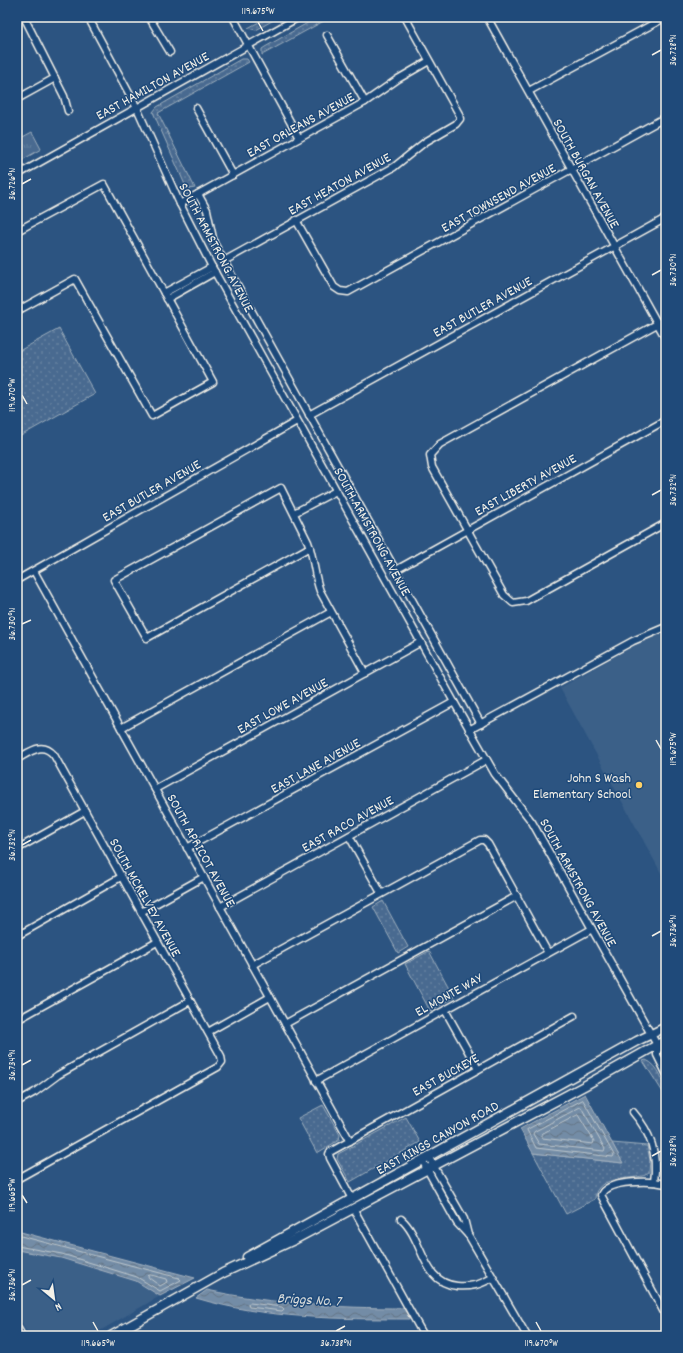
<svg xmlns="http://www.w3.org/2000/svg" width="683" height="1353" viewBox="0 0 683 1353" font-family="Dekko,sans-serif">
<style>
.built{fill:#3b6088}
.grass{fill:url(#grass-tufts);stroke:#9eaebc}
.park{fill:url(#park-dots);stroke:#9eaebc}
.water{fill:url(#water-waves);stroke:#a7b4c0}
.lines{fill:none;stroke-linecap:round;stroke-linejoin:round}
.shore{stroke:#c0c9ce;stroke-width:1}
.minor-casing{stroke:#f4f1e8;stroke-width:9}
.major-casing{stroke:#f4f1e8;stroke-width:11}
.minor{stroke:#1f4a7a;stroke-width:6}
.major{stroke:#1f4a7a;stroke-width:8}
.ticks{fill:none;stroke:#f4f1e8;stroke-width:1.5}
.poi-dot{fill:#ffd166;stroke:#1f4a7a;stroke-width:1.5}
.labels{text-anchor:middle;stroke-width:3;stroke-linejoin:round;paint-order:stroke}
.street-label{font-size:14px;fill:#f4f1e8;stroke:#1f4a7a}
.poi-label{font-size:14px;fill:#f4f1e8;stroke:#1f4a7a;text-anchor:end}
.water-label{font-size:15px;font-style:italic;fill:#dadddb;stroke:#1f4a7a}
.neatline{fill:none;stroke:#f4f1e8;stroke-width:1.5}
.ticks-label{font-size:10px;text-anchor:middle;fill:#f4f1e8}
</style>
<defs>
<pattern id="grass-tufts" width="24" height="20" patternUnits="userSpaceOnUse"><rect width="24" height="20" fill="#496b90"/><path d="M3 7l-1-3M5 7V3M7 7l1-3M15 17l-1-3M17 17v-4M19 17l1-3" fill="none" stroke="#6481a0"/></pattern>
<pattern id="park-dots" width="8" height="8" patternUnits="userSpaceOnUse"><rect width="8" height="8" fill="#496b90"/><path d="M2 2h.1M6 6h.1" fill="none" stroke="#6481a0" stroke-width="1.8" stroke-linecap="round"/></pattern>
<pattern id="water-waves" width="16" height="10" patternUnits="userSpaceOnUse"><rect width="16" height="10" fill="#738ca6"/><path d="M0 5q4-4 8 0t8 0" fill="none" stroke="#647484"/></pattern>
</defs>
<rect width="100%" height="100%" fill="#2c5481"/>
<filter id="ink" filterUnits="userSpaceOnUse"><feTurbulence type="fractalNoise" baseFrequency=".025" numOctaves="2"/><feDisplacementMap in="SourceGraphic" scale="8" xChannelSelector="R" yChannelSelector="G"/><feConvolveMatrix kernelMatrix="1 2 1 2 8 2 1 2 1" color-interpolation-filters="sRGB"/></filter>
<g filter="url(#ink)">
<g class="built">
<path d="M666 632V882L560 688 635 645Z"/>
<path d="M17 1250 61 1258 136 1281 160 1296 91 1336H29L17 1314Z"/>
</g>
<path class="grass" d="M32 132 41 149 17 163V140Z"/>
<g class="park">
<path d="M268 17H279L256 30 248 28Z"/>
<path d="M318 17H331L262 55V49L265 47Z"/>
<path d="M241 59H247L249 62 158 113 195 188 189 189 186 187 153 112 157 107Z"/>
<path d="M59 329 95 394 17 438V352Z"/>
<path d="M383 901 408 947 398 953 373 907Z"/>
<path d="M429 951 454 997 430 1011 405 964Z"/>
<path d="M646 1060C659 1065 666 1085 666 1097L643 1061Z"/>
<path d="M323 1105 340 1135 339 1140 317 1153 298 1118Z"/>
<path d="M406 1117 420 1142 350 1182 337 1159 338 1154Z"/>
<path d="M612 1143 647 1146 650 1160 649 1173C639 1182 595 1172 595 1199L566 1214 533 1153 622 1163Z"/>
<path d="M666 1149V1178L661 1174 660 1152Z"/>
</g>
<g class="water">
<path d="M585 1094 623 1163 533 1153 520 1129Z"/>
<path d="M17 1231 195 1278 160 1296 136 1281 61 1258 17 1250Z"/>
<path d="M207 1290C272 1304 337 1308 404 1308L410 1319C339 1319 265 1319 196 1298Z"/>
</g>
<g class="lines">
<g class="shore">
<path d="M583 1100 614 1155 613 1157 536 1148 527 1130Z"/>
<path d="M581 1107 605 1149 604 1151 539 1144 533 1134 534 1132Z"/>
<path d="M578 1115 594 1141 593 1144 542 1138V1134Z"/>
<path d="M17 1235 179 1278 181 1280 160 1291 137 1277 62 1254 17 1246"/>
<path d="M151 1275 166 1279 167 1282 160 1286 149 1278 148 1276Z"/>
<path d="M250 1303 282 1307 284 1309 282 1311 249 1307 248 1304Z"/>
</g>
<defs>
<g id="minor">
<path d="M24 17 64 96 68 111"/>
<path d="M88 17 137 108 180 204 212 267 454 702 495 774 532 822 657 1045 666 1052"/>
<path d="M149 17 170 52"/>
<path d="M233 17 299 138"/>
<path d="M487 17 666 339"/>
<path d="M327 35 365 102"/>
<path d="M529 91 666 17"/>
<path d="M17 99 55 78"/>
<path d="M196 108 233 175"/>
<path d="M17 175 299 17"/>
<path d="M198 194 207 210 214 243 481 724"/>
<path d="M180 204 365 102 398 79 429 61"/>
<path d="M296 220 334 287 340 291 348 292 666 117"/>
<path d="M17 231 104 184 213 382 152 416 75 279 17 311"/>
<path d="M224 261 394 167 425 142 456 124 460 119 459 114 405 17"/>
<path d="M164 293 212 267"/>
<path d="M167 299 215 272"/>
<path d="M666 319 440 444 430 455 432 467 504 595 513 603 526 601 666 523"/>
<path d="M309 415 666 218"/>
<path d="M294 513 336 491"/>
<path d="M310 547 147 638 114 580 281 488 308 542C314 558 314 575 320 591L365 673"/>
<path d="M396 570 666 420"/>
<path d="M34 571 350 1141"/>
<path d="M17 580 297 421"/>
<path d="M121 728 331 612"/>
<path d="M469 730 633 641 666 627"/>
<path d="M17 759C30 752 42 741 54 755L221 1056 222 1062 218 1067 17 1179"/>
<path d="M155 789 421 642"/>
<path d="M349 836 381 893"/>
<path d="M187 848 454 702"/>
<path d="M17 849 85 811"/>
<path d="M220 907 486 760"/>
<path d="M141 912 204 877"/>
<path d="M17 936 121 877"/>
<path d="M252 965 480 840H484L488 844 548 953"/>
<path d="M445 1010 478 1069"/>
<path d="M17 1020 157 942"/>
<path d="M285 1024 517 896"/>
<path d="M208 1032 270 997"/>
<path d="M657 1045V1055L666 1073"/>
<path d="M316 1081 592 929"/>
<path d="M17 1102 35 1092 58 1075 190 1001"/>
<path d="M633 1112C651 1133 658 1154 654 1182"/>
<path d="M428 1156 464 1219 468 1235"/>
<path d="M422 1160 457 1223 469 1236 527 1336"/>
<path d="M666 1184C652 1181 607 1179 601 1195L666 1316"/>
<path d="M352 1199 330 1158 329 1154 330 1152 574 1016"/>
<path d="M353 1208 424 1336"/>
<path d="M401 1219C424 1239 421 1283 457 1286 472 1287 479 1285 492 1278"/>
</g>
<g id="major">
<path d="M247 1257 637 1041 666 1027"/>
<path d="M17 1329 21 1336"/>
<path d="M111 1336 223 1273 296 1239 584 1086 666 1040"/>
</g>
</defs>
<use href="#minor" class="minor-casing"/>
<use href="#major" class="major-casing"/>
<use href="#minor" class="minor"/>
<use href="#major" class="major"/>
</g>
</g>
<path class="ticks" d="M258 22 263 31M652 55 661 50M22 184 31 179M652 275 661 270M22 395 27 404M652 495 661 490M22 624 31 620M656 740 661 749M22 845 31 840M652 936 661 931M22 1065 31 1060M652 1156 661 1151M22 1195 27 1203M22 1285 31 1280M93 1322 98 1331M536 1322 541 1331M336 1331 345 1326"/>
<circle class="poi-dot" cx="639" cy="785" r="4"/>
<g class="labels">
<g class="street-label">
<text transform="translate(152 85) rotate(-29)" y="5">EAST HAMILTON AVENUE</text>
<text transform="translate(300 124) rotate(-29)" y="5">EAST ORLEANS AVENUE</text>
<text transform="translate(587 173) rotate(61)" y="5">SOUTH BURGAN AVENUE</text>
<text transform="translate(339 183) rotate(-29)" y="5">EAST HEATON AVENUE</text>
<text transform="translate(498 197) rotate(-29)" y="5">EAST TOWNSEND AVENUE</text>
<text transform="translate(217 247) rotate(62)" y="5">SOUTH ARMSTRONG AVENUE</text>
<text transform="translate(482 306) rotate(-29)" y="5">EAST BUTLER AVENUE</text>
<text transform="translate(525 484) rotate(-29)" y="5">EAST LIBERTY AVENUE</text>
<text transform="translate(151 490) rotate(-30)" y="5">EAST BUTLER AVENUE</text>
<text transform="translate(373 531) rotate(61)" y="5">SOUTH ARMSTRONG AVENUE</text>
<text transform="translate(282 705) rotate(-29)" y="5">EAST LOWE AVENUE</text>
<text transform="translate(315 765) rotate(-29)" y="5">EAST LANE AVENUE</text>
<text transform="translate(347 823) rotate(-29)" y="5">EAST RACO AVENUE</text>
<text transform="translate(202 850) rotate(61)" y="5">SOUTH APRICOT AVENUE</text>
<text transform="translate(579 882) rotate(61)" y="5">SOUTH ARMSTRONG AVENUE</text>
<text transform="translate(146 897) rotate(61)" y="5">SOUTH MCKELVEY AVENUE</text>
<text transform="translate(448 994) rotate(-29)" y="5">EL MONTE WAY</text>
<text transform="translate(445 1074) rotate(-29)" y="5">EAST BUCKEYE</text>
<text transform="translate(437 1137) rotate(-29)" y="5">EAST KINGS CANYON ROAD</text>
</g>
<g class="poi-label">
<text x="631" y="782">John S Wash<tspan x="631" dy="16">Elementary School</tspan></text>
</g>
<g class="water-label">
<text transform="translate(309 1299) rotate(3)" y="5">Briggs No. 7</text>
</g>
</g>
<rect width="683" height="1353" fill="none" stroke="#1f4a7a" stroke-width="44"/>
<g transform="translate(54 1299) rotate(151)" stroke="#1f4a7a" stroke-width="3" paint-order="stroke">
<path d="M0-3L7 15L0 10L-7 15Z" fill="#f4f1e8"/>
<text y="-6" font-size="11" font-weight="bold" text-anchor="middle" fill="#f4f1e8">N</text>
</g>
<rect x="22" y="22" width="639" height="1309" class="neatline"/>
<g class="ticks-label">
<text x="258" y="14">119.675°W</text>
<text transform="translate(672 50) rotate(-90)" y="4">36.728°N</text>
<text transform="translate(11 184) rotate(-90)" y="4">36.726°N</text>
<text transform="translate(672 270) rotate(-90)" y="4">36.730°N</text>
<text transform="translate(11 395) rotate(-90)" y="4">119.670°W</text>
<text transform="translate(672 490) rotate(-90)" y="4">36.732°N</text>
<text transform="translate(11 624) rotate(-90)" y="4">36.730°N</text>
<text transform="translate(672 749) rotate(-90)" y="4">119.675°W</text>
<text transform="translate(11 845) rotate(-90)" y="4">36.732°N</text>
<text transform="translate(672 931) rotate(-90)" y="4">36.736°N</text>
<text transform="translate(11 1065) rotate(-90)" y="4">36.734°N</text>
<text transform="translate(672 1151) rotate(-90)" y="4">36.738°N</text>
<text transform="translate(11 1195) rotate(-90)" y="4">119.665°W</text>
<text transform="translate(11 1285) rotate(-90)" y="4">36.736°N</text>
<text x="98" y="1346">119.665°W</text>
<text x="336" y="1346">36.738°N</text>
<text x="541" y="1346">119.670°W</text>
</g>
</svg>
